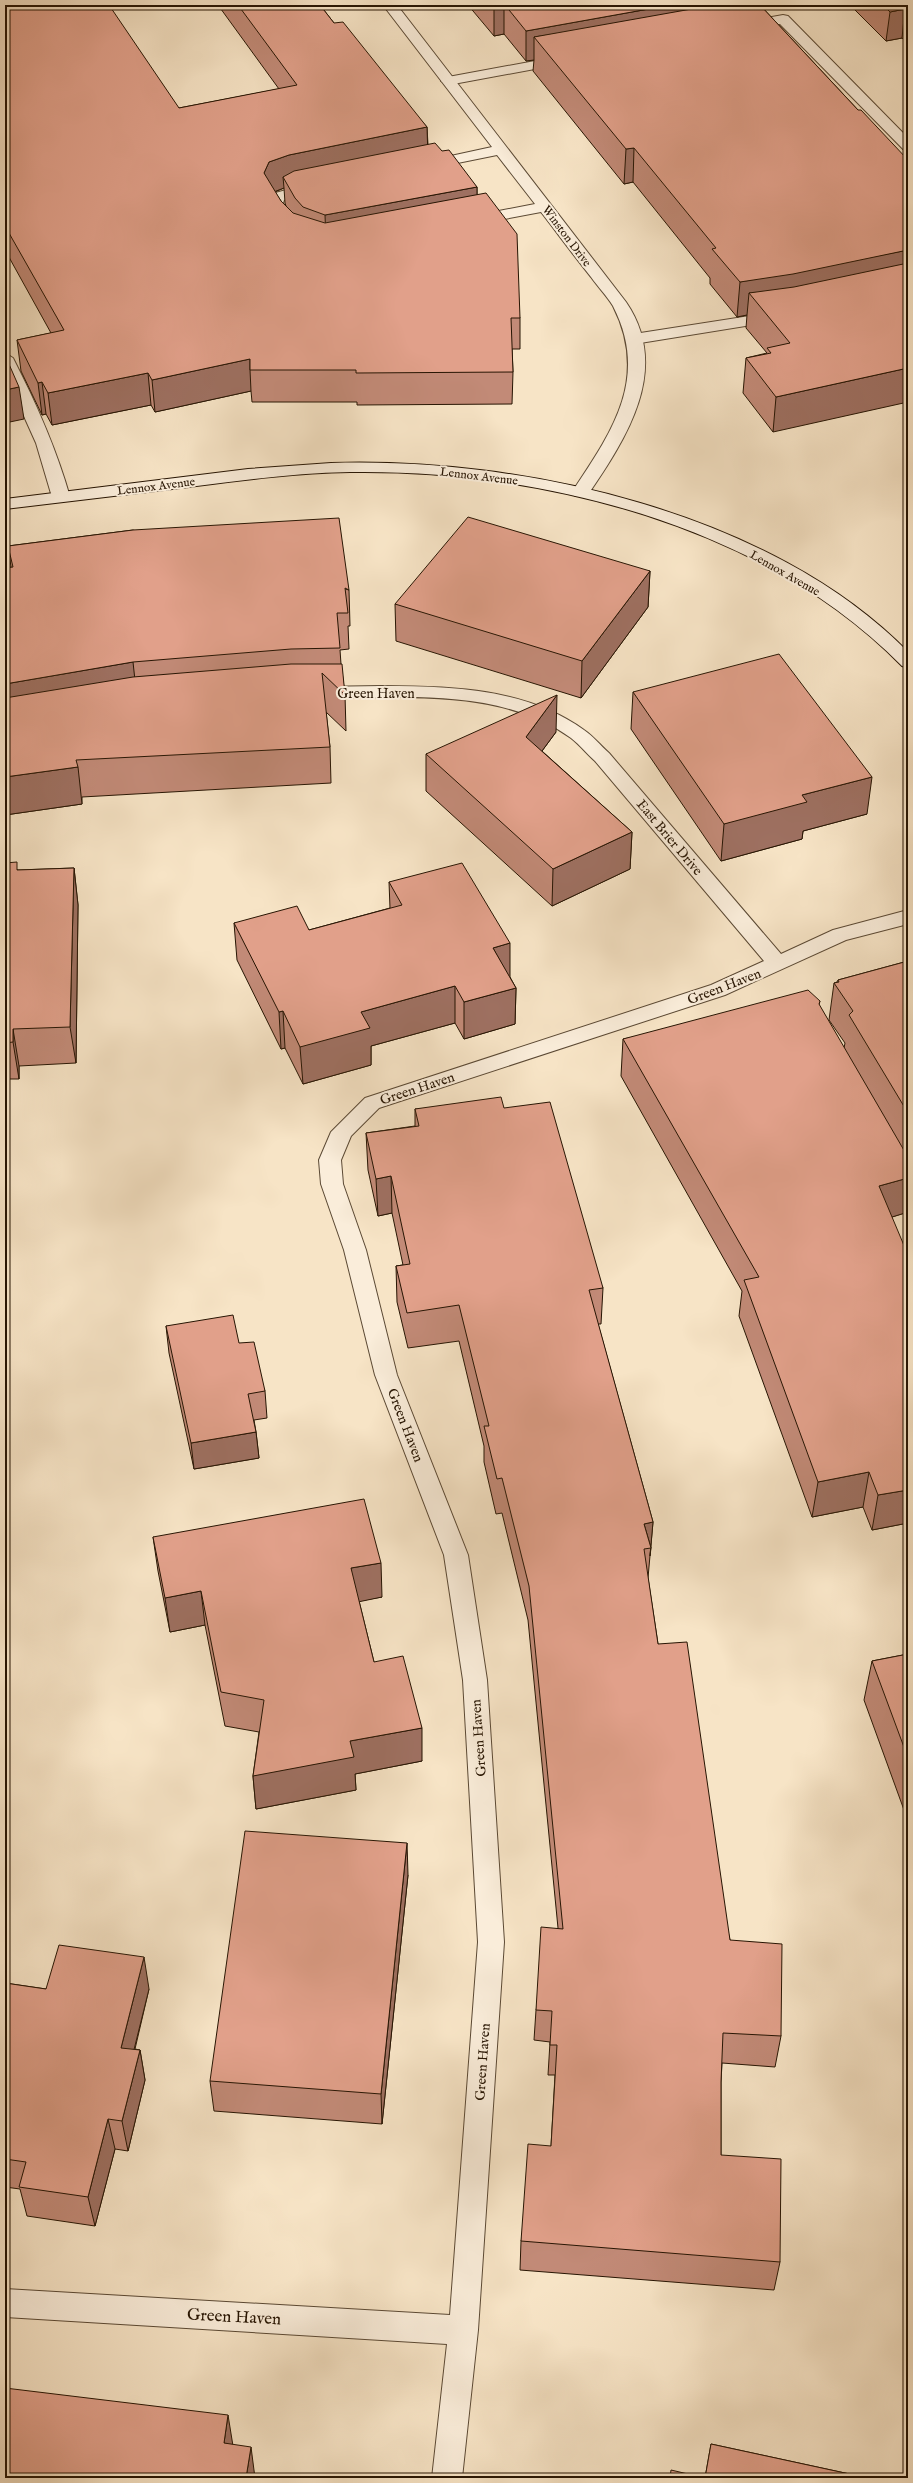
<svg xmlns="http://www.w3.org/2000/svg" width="913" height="2483" viewBox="0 0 913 2483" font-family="'IM FELL English',serif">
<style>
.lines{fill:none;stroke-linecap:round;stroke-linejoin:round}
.lane-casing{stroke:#5b4934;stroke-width:2}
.street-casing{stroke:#5b4934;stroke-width:2}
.secondary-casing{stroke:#271503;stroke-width:2}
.lane{fill:#faedda;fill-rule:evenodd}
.street{fill:#faedda;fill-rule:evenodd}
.secondary{fill:#faedda;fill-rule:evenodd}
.wall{fill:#c28a77;stroke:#271503;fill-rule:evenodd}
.shaded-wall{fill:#9e7061;stroke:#271503}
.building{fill:#e1a08a;stroke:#271503}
.labels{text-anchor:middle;stroke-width:4;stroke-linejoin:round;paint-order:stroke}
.far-street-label{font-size:12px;fill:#271503;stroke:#faedda}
.street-label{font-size:14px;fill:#271503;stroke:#faedda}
.near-street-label{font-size:17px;fill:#271503;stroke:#faedda}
</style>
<rect width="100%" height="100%" fill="#f7e4c6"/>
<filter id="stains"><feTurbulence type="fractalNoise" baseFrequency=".005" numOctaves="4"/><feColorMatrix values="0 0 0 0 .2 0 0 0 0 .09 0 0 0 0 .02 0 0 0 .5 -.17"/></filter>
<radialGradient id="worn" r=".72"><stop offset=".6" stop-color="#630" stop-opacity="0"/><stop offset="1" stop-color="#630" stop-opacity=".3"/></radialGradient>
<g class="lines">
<defs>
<g id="lane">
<path d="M783 15 788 16 908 138V150L903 149 780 24 745 30 738 26 745 22Z"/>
<path d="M562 56 567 57 569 60 567 63 448 85 441 81 448 77Z"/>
<path d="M776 312 784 317 782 320 634 344 626 339 634 334Z"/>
</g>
<g id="street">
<path d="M383 5H397L626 302C672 369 626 439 587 496H575L572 492C612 432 650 378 613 306 607 296 598 287 591 277 574 256 558 234 541 212L473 225 468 223 465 220 468 217 535 204 497 155 428 169 423 168 421 165 423 162 492 147Z"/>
<path d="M314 182 322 187 319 190 284 200 283 203 293 222 285 227 280 225 267 203 272 194Z"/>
<path d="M5 353 13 358C36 403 56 448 70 497L67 501H55L52 497 36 443 5 374Z"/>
<path d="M382 686C450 686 526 688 584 730 593 736 600 745 609 753L781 954 833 930 908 910V924L846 940 725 995 379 1108 351 1136 341 1160 343 1184 366 1250 397 1375 468 1555 487 1680 504 1942 478 2330 462 2478H432L447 2344 5 2317V2289L450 2315 478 1942 463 1680 444 1555 375 1375 344 1250 321 1184 319 1160 331 1132 365 1098 711 985 764 961 595 761C587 754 580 745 571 738 499 686 398 698 314 699L308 697 305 693 308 689 314 687Z"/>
</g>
<path id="secondary" d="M331 463C521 457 771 512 908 652V668L902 666C765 526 541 469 350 472 296 473 243 480 189 487 128 494 66 502 5 509V499L248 469Z"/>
</defs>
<use href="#lane" class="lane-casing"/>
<use href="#street" class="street-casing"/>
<use href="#secondary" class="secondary-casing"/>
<use href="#lane" class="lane"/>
<use href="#street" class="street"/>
<use href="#secondary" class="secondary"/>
</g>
<g class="wall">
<path d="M218 5H320L334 23 427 127 428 145 442 151 477 187V195L520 318V349H512L513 372 512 404 357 405V402H252L251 391 155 412 151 405 52 425 46 414 42 415 21 371 17 340 51 333 5 250V9L179 108 279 89ZM284 188 285 203 286 206 281 201 275 192Z"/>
<path d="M468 5H760L858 110 773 432 743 393 746 358 767 353 746 328 747 315 737 317 710 284V278L633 182 624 184 533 71 534 60 526 61 504 34 494 36Z"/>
<path d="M850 5H908V44L902 38 886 41Z"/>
<path d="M133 530 349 590 350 626H348L349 649 340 650 341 664 345 695 346 731 326 712 330 747 331 783 82 797V804L5 815V568L11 567 8 546Z"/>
<path d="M650 571 648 607 581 698 396 641 395 604Z"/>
<path d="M633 692 867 814 803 831 802 839 721 861 631 729Z"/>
<path d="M556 732 542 751 632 832 630 869 552 906 426 791V754Z"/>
<path d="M5 863 18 870 74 868 78 905 76 1063 19 1066V1079H9L5 1207Z"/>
<path d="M389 882 510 977 516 988 515 1024 464 1039 455 1023 371 1046V1065L303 1084 285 1048 281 1049 237 960 234 923 309 930 390 908Z"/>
<path d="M908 961V1212L892 1217 908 1523 872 1530 863 1507 812 1517 739 1316 742 1291 621 1076 623 1039 820 1001 819 1005 844 1048 845 1043 829 1020 834 983 837 982 838 980Z"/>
<path d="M504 1108 603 1288 601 1324H598L653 1522 648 1578 658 1644 730 1940 781 2036 775 2067 722 2063 721 2082V2155L780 2262 774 2290 520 2270 521 2241 551 2146 555 2075H548L550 2042 534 2040 536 2010 558 1928 528 1620 502 1513 496 1514 484 1462V1446L459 1341 408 1348 397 1302 396 1266 403 1265 392 1213 378 1216 368 1170 366 1133 415 1126V1109Z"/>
<path d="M166 1326 239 1343 265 1391 267 1418 254 1420 256 1432 259 1458 194 1469 169 1353Z"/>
<path d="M153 1537 382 1597 359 1601 374 1662 422 1761 355 1774 356 1790 256 1809 253 1776 259 1732 225 1726 205 1625 170 1632 158 1571Z"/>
<path d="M908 1654V1821L864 1700 872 1661Z"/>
<path d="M408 1875 382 2124 214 2111 210 2081Z"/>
<path d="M5 1983 46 1989H149L135 2049 140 2050 145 2080 128 2151 115 2149 95 2226 27 2216 20 2189 5 2187Z"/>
<path d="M711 2444 868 2478H705Z"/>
</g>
<g class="shaded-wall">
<path d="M500 5H504V34L494 36V6Z"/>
<path d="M671 5H755L534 37V60L526 61V31Z"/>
<path d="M905 9 902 38 886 41 890 12Z"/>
<path d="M427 127 428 158 283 177 284 188 271 193 264 173 269 162 289 155Z"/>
<path d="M634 148 633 182 624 184 626 149Z"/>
<path d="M477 187V213L326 241 325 215Z"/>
<path d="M908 250V284L749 293 747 315 737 317 740 282Z"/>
<path d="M250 359V370L251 391 155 412 152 380Z"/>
<path d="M908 368V402L773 432 776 397Z"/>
<path d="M148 373 151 405 52 425 48 393Z"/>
<path d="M42 382 46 414 42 415 38 383Z"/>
<path d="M19 387 24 419 5 423V390Z"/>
<path d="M650 571 648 607 581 698 582 661Z"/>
<path d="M133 662 137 699 5 722V684Z"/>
<path d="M557 695 556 732 525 774 526 737Z"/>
<path d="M78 767 82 804 5 815V777Z"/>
<path d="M872 777 867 814 803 831 802 839 721 861 724 824 802 795Z"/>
<path d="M632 832 630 869 552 906 553 869Z"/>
<path d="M74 868 78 905 76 1063 70 1027Z"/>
<path d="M510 943V979L493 948Z"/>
<path d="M455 986V1023L371 1046V1065L303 1084 300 1047 361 1012Z"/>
<path d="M516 988 515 1024 464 1039V1002Z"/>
<path d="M283 1011 285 1048 281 1049 279 1012Z"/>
<path d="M13 1029 19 1066V1079L13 1042Z"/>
<path d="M5 1054 9 1079 5 1207Z"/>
<path d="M391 1176 392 1213 378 1216 376 1179Z"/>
<path d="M908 1178V1212L873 1223 879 1186Z"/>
<path d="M256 1432 259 1458 194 1469 191 1443Z"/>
<path d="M869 1472 863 1507 812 1517 818 1482Z"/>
<path d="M908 1490V1523L872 1530 878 1495Z"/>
<path d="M653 1522 650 1556 651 1548 644 1524Z"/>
<path d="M381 1563 382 1597 353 1603 351 1568Z"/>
<path d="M201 1591 205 1625 170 1632 165 1598Z"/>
<path d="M422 1728V1761L355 1774 356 1790 256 1809 253 1776 350 1741Z"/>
<path d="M407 1843 408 1875 382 2124 381 2094Z"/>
<path d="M144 1957 149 1989 127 2078 121 2048Z"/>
<path d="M140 2050 145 2080 128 2151 122 2121Z"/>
<path d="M108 2119 115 2149 95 2226 88 2197Z"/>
<path d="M228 2415 233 2446 224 2443Z"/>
<path d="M251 2447 255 2478H246Z"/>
</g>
<g class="building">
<path d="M29 5H109L179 108 297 85 238 5H320L334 23 343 22 427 127 289 155 269 162 264 173 281 201 293 213 325 223 486 193 517 234 520 318H511L513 372 356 373V370H250V359L152 380 148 373 48 393 42 382 38 383 17 340 64 330 5 226V9Z"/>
<path d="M505 5H671L526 31Z"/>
<path d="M714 5H760L858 110H861L908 160V250L793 274 740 282 712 249 716 248 634 148 626 149 534 37Z"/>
<path d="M883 5H908V11L905 9 890 12Z"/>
<path d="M435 143 442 151 449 150 477 187 325 215 303 207 295 198 283 177 294 171Z"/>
<path d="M908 263V368L776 397 746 358 771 353 767 348 790 343 749 293 794 287Z"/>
<path d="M5 355 19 387 5 390Z"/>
<path d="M468 517 650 571 582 661 395 604Z"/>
<path d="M339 518 349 590 345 588 348 613H337L340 648 291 649 133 662 5 684V568L13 567 8 546 133 530Z"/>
<path d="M779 654 872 777 802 795 807 802 724 824 633 692Z"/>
<path d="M291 664H342L345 695 322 673 330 747 76 760 78 767 5 777V698L133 677Z"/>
<path d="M557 695 526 737 632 832 553 869 426 754Z"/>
<path d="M17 862V870L74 868 70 1027 13 1029V1042L5 1043V863Z"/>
<path d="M462 863 510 943 493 948 516 988 464 1002 455 986 361 1012 370 1028 300 1047 283 1011 279 1012 234 923 297 906 309 930 402 905 389 882Z"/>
<path d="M908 961V1113L849 1015 853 1011 834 983 839 982 838 980Z"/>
<path d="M808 990 820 1001 819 1004 905 1152 908 1153V1178L879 1186 908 1255V1490L878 1495 869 1472 818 1482 744 1280 759 1277 623 1039Z"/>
<path d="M501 1097 504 1108 550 1102 603 1288 589 1290 653 1522 644 1524 651 1548 644 1549 658 1644 687 1642 730 1940 782 1944 781 2036 723 2033 721 2082V2155L781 2159 780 2262 521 2241 528 2144 551 2146 557 2045H550L552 2011 536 2010 541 1927 563 1929 529 1586 502 1478 497 1479 484 1426H489L459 1305 407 1313 396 1266 410 1264 391 1176 376 1179 366 1133 419 1126 415 1109Z"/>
<path d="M233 1315 239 1343 254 1342 265 1391 248 1394 256 1432 191 1443 166 1326Z"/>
<path d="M364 1499 381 1563 351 1568 374 1662 403 1656 422 1728 350 1741 354 1757 253 1776 264 1700 221 1692 201 1591 165 1598 153 1537Z"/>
<path d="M908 1654V1758L872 1661Z"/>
<path d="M245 1831 407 1843 381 2094 210 2081Z"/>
<path d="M59 1945 144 1957 121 2048 140 2050 122 2121 108 2119 88 2197 19 2187 26 2162 5 2159V1983L46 1989Z"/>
<path d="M5 2388 228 2415 224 2443 251 2447 246 2478H5Z"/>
<path d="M711 2444 868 2478H705Z"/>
<path d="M671 2470 705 2478H670Z"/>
</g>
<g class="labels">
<g class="far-street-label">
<text transform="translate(567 236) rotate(53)" y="4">Winston Drive</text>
<text transform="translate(479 476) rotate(7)" y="4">Lennox Avenue</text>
<text transform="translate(156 486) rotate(-7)" y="4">Lennox Avenue</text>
<text transform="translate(785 573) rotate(30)" y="4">Lennox Avenue</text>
</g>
<g class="street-label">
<text x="376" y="698">Green Haven</text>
<text transform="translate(670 837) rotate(50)" y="5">East Brier Drive</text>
<text transform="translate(724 986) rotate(-21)" y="5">Green Haven</text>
<text transform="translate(417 1088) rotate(-18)" y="5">Green Haven</text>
<text transform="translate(406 1425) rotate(69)" y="5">Green Haven</text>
<text transform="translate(478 1738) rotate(-94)" y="5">Green Haven</text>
<text transform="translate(482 2062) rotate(-86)" y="5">Green Haven</text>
</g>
<g class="near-street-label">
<text transform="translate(234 2316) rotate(3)" y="6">Green Haven</text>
</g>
</g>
<rect width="913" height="2483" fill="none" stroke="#f7e4c6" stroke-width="20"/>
<rect x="6" y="6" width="901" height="2471" fill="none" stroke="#271503" stroke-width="2"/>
<rect x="10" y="10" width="893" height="2463" fill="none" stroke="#271503"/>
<rect width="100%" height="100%" filter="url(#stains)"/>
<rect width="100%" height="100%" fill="url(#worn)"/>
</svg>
